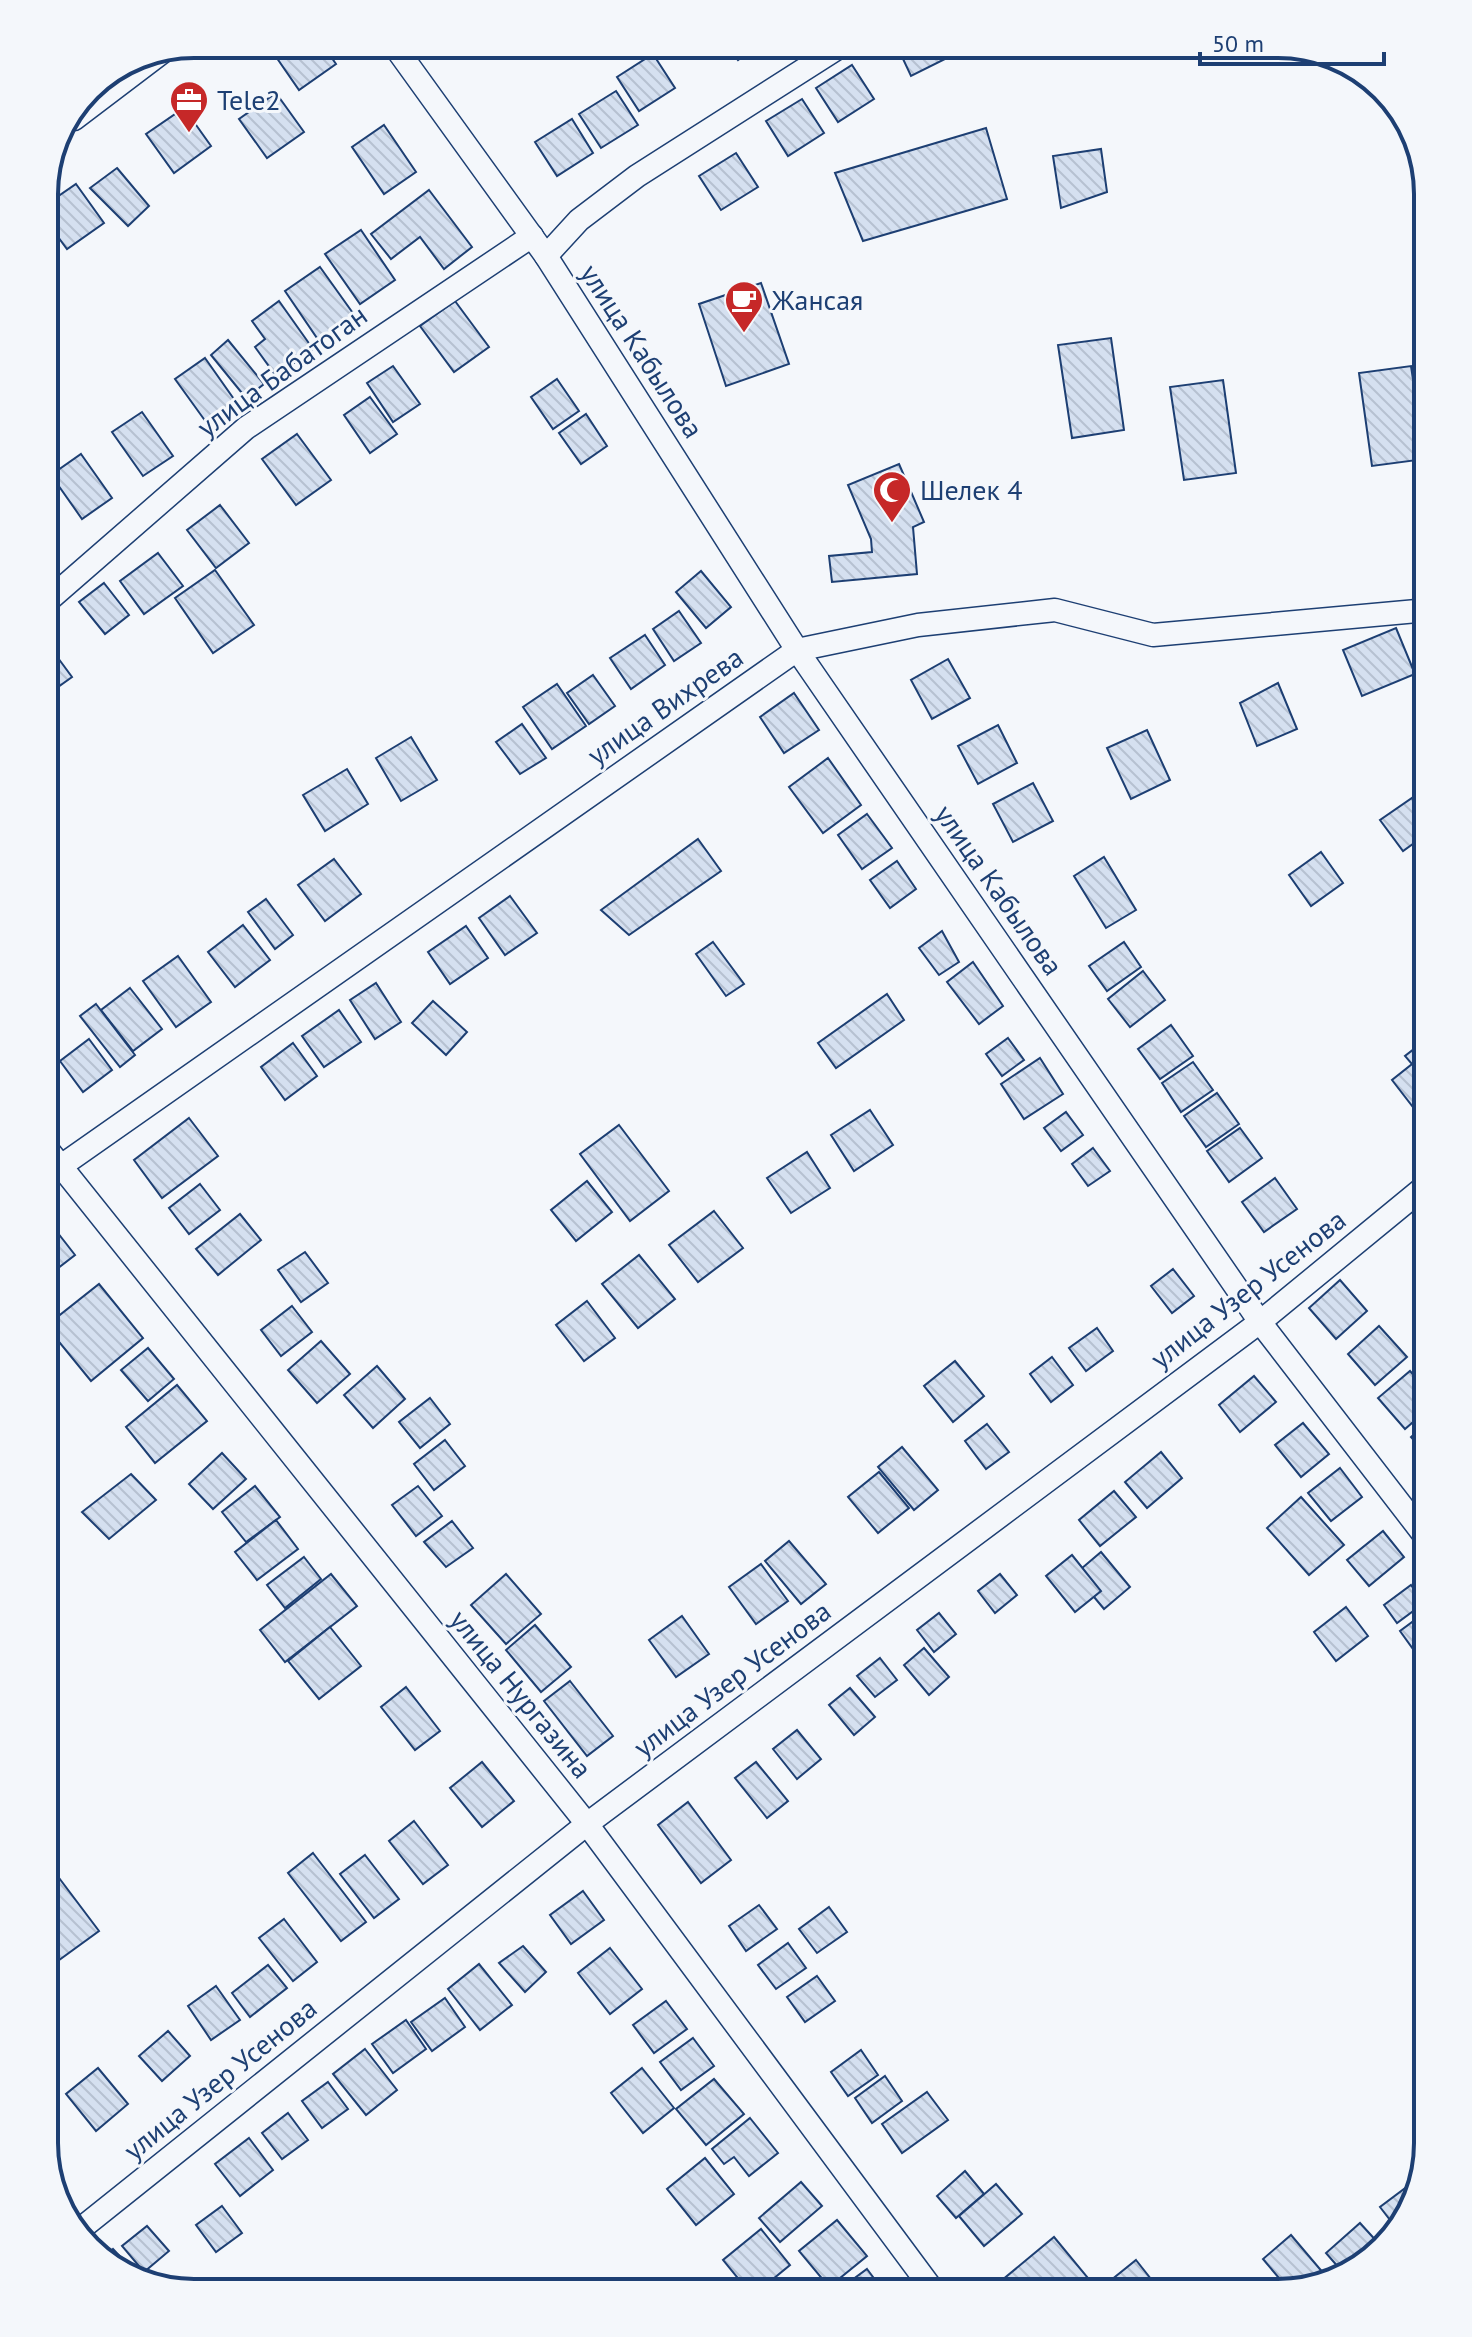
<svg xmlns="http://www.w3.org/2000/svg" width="1472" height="2337" viewBox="0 0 1472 2337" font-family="'PT Sans',sans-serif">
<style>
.building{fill:url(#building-back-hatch);stroke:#1d3f73;stroke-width:2}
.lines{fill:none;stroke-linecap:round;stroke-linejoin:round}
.minor-casing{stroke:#1d3f73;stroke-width:25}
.minor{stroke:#f4f7fb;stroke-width:22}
.labels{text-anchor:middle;stroke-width:6;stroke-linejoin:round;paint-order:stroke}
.poi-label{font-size:28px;fill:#1d3f73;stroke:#f4f7fb;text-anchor:start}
.street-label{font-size:28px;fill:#1d3f73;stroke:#f4f7fb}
.rim{fill:none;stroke:#1d3f73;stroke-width:4}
</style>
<defs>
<pattern id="building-back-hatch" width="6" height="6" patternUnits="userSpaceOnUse" patternTransform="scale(2)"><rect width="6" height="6" fill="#d5e0f0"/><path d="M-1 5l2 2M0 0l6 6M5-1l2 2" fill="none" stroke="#b6c1d1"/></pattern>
</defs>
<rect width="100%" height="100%" fill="#f4f7fb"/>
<g class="building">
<path d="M282 44H322L336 64 299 90 272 51Z"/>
<path d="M725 44H759L738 60Z"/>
<path d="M896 44H950L955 54 911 76Z"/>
<path d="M653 54 675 88 639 111 617 77Z"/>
<path d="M852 65 874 99 838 122 816 88Z"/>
<path d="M616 91 638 125 601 148 579 114Z"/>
<path d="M276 93 304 132 267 158 239 119Z"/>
<path d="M802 99 824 133 788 156 766 121Z"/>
<path d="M184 108 211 146 174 173 146 134Z"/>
<path d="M572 119 593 153 557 176 535 142Z"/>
<path d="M384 125 416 172 384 194 352 147Z"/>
<path d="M986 128 1007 199 863 241 835 173Z"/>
<path d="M1101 149 1107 192 1061 208 1053 156Z"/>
<path d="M736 153 758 187 721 210 699 176Z"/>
<path d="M117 168 149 206 128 226 90 188Z"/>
<path d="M76 184 104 223 67 249 44 218V206Z"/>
<path d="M429 190 472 247 444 269 420 237 391 259 371 234Z"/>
<path d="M361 230 395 280 360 304 325 254Z"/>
<path d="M44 242 58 260 44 270Z"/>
<path d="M320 267 355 316 319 341 285 291Z"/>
<path d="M761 283 789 364 726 386 699 304Z"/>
<path d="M279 301 313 349 276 376 255 347 265 339 252 321Z"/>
<path d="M455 301 489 347 454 372 420 326Z"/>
<path d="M1111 338 1124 430 1072 438 1058 345Z"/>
<path d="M228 340 264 384 246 398 211 355Z"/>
<path d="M205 358 236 402 206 422 175 379Z"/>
<path d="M393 366 420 404 393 422 367 383Z"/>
<path d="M1411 366 1425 459 1372 466 1359 373Z"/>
<path d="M557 379 579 411 553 429 531 397Z"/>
<path d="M1223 380 1236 473 1184 480 1170 387Z"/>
<path d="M370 397 397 434 370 453 344 415Z"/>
<path d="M142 412 173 456 143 476 112 432Z"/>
<path d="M586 414 607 446 581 464 559 433Z"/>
<path d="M297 434 331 480 296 505 262 459Z"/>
<path d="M81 454 112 498 82 519 51 475Z"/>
<path d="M899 464 924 522 913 527 917 574 832 582 829 556 872 552 871 539 848 485Z"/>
<path d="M220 505 249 543 216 568 187 530Z"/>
<path d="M158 553 183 586 144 614 120 581Z"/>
<path d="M215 570 254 625 213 653 175 598Z"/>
<path d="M701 571 731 607 706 628 676 592Z"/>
<path d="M104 583 129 615 105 634 79 602Z"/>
<path d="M679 611 701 643 674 661 653 629Z"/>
<path d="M1396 628 1415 674 1362 696 1343 650Z"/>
<path d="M645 635 665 665 631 689 610 658Z"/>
<path d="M47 643 72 677 44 697V645Z"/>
<path d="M948 659 970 698 932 719 911 680Z"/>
<path d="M593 675 615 706 589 724 567 693Z"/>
<path d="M1278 683 1297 729 1257 746 1240 703Z"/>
<path d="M557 684 586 726 552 749 523 707Z"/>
<path d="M794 693 819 730 784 753 760 717Z"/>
<path d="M522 724 546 758 520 774 496 742Z"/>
<path d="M998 725 1017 763 978 784 958 746Z"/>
<path d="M1147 730 1170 780 1131 799 1107 748Z"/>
<path d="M411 737 437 780 401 801 376 758Z"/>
<path d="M828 758 861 805 823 833 789 787Z"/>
<path d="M347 769 368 804 325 831 303 795Z"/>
<path d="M1033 783 1053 821 1013 842 993 804Z"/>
<path d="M1412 798 1428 820V833L1403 851 1380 820Z"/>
<path d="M867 814 892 848 862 869 838 835Z"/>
<path d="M698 839 721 871 629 935 601 910Z"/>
<path d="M1321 852 1343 883 1311 906 1289 875Z"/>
<path d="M1104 857 1136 910 1106 928 1074 876Z"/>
<path d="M334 859 361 894 325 921 298 885Z"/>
<path d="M897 861 916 889 890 908 870 880Z"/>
<path d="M510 896 537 933 505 955 479 918Z"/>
<path d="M266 899 293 935 275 949 248 912Z"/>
<path d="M243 925 270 960 235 987 208 952Z"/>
<path d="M466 926 488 958 450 984 428 952Z"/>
<path d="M942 931 959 962 939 975 919 948Z"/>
<path d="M713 942 744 984 726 996 696 954Z"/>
<path d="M1124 942 1141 967 1107 991 1089 966Z"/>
<path d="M178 956 211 1002 176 1027 143 981Z"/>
<path d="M973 962 1003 1006 979 1024 947 982Z"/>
<path d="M1143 971 1165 1000 1130 1027 1108 999Z"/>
<path d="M376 983 401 1022 375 1039 350 1000Z"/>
<path d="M130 988 162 1029 133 1051 101 1010Z"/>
<path d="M887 994 904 1020 836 1068 818 1043Z"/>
<path d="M433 1001 467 1032 446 1055 412 1023Z"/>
<path d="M96 1004 135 1055 120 1067 80 1016Z"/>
<path d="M339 1010 361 1042 324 1067 302 1036Z"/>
<path d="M1171 1025 1193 1056 1160 1079 1138 1049Z"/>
<path d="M1008 1038 1024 1060 1002 1076 986 1054Z"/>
<path d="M1428 1038V1116L1423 1120 1392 1080 1412 1064 1405 1056Z"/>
<path d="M89 1039 112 1070 83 1092 60 1061Z"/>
<path d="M293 1043 317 1076 285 1100 261 1067Z"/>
<path d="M1040 1058 1063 1094 1024 1119 1001 1084Z"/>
<path d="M1193 1062 1213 1090 1181 1112 1162 1083Z"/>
<path d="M1217 1093 1239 1124 1206 1147 1184 1116Z"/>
<path d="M870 1110 893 1145 854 1171 831 1135Z"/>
<path d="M1066 1112 1083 1135 1061 1151 1044 1128Z"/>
<path d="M189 1118 218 1156 162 1198 134 1160Z"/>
<path d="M619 1125 669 1191 630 1221 580 1154Z"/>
<path d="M1240 1128 1262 1158 1229 1182 1207 1151Z"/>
<path d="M1093 1148 1110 1171 1088 1186 1072 1164Z"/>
<path d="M807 1152 830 1188 791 1213 767 1178Z"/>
<path d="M1275 1178 1297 1209 1264 1232 1242 1202Z"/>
<path d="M587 1181 612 1212 576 1241 551 1210Z"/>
<path d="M200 1184 220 1210 189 1234 169 1208Z"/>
<path d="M714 1211 743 1248 698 1282 669 1245Z"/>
<path d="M240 1214 261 1240 218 1275 196 1249Z"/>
<path d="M54 1228 75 1255 44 1279V1236Z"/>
<path d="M305 1252 328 1283 301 1302 278 1270Z"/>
<path d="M639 1255 675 1299 638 1328 602 1284Z"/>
<path d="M1173 1269 1194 1296 1172 1313 1151 1286Z"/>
<path d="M1340 1280 1367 1311 1336 1339 1309 1308Z"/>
<path d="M99 1284 143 1338 91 1381 46 1326Z"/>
<path d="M587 1301 615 1338 584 1361 556 1325Z"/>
<path d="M292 1306 312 1332 281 1356 261 1330Z"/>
<path d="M1379 1326 1407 1357 1375 1385 1348 1354Z"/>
<path d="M1097 1328 1113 1351 1086 1371 1069 1348Z"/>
<path d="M321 1341 350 1374 317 1403 288 1370Z"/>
<path d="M148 1348 174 1379 148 1401 121 1370Z"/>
<path d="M1052 1357 1073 1385 1051 1402 1030 1374Z"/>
<path d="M955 1361 984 1396 953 1422 924 1386Z"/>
<path d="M377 1366 405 1399 373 1428 344 1395Z"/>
<path d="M1410 1371 1428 1391V1409L1405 1429 1378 1398Z"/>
<path d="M1254 1376 1276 1402 1240 1432 1219 1405Z"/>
<path d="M177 1385 207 1421 155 1463 126 1427Z"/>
<path d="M430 1398 450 1424 420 1448 399 1422Z"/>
<path d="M1428 1422V1456L1411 1437Z"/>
<path d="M1303 1423 1329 1454 1301 1477 1275 1445Z"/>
<path d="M987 1424 1009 1452 986 1469 965 1441Z"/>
<path d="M445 1440 465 1466 434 1490 414 1464Z"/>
<path d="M902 1447 938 1490 914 1510 878 1467Z"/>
<path d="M1161 1452 1182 1478 1147 1508 1125 1482Z"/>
<path d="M222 1453 246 1479 213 1509 189 1484Z"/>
<path d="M1340 1468 1362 1497 1331 1521 1308 1493Z"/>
<path d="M879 1472 909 1508 878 1533 848 1497Z"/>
<path d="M131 1474 156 1500 109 1539 82 1512Z"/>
<path d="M255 1486 280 1517 246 1542 222 1512Z"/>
<path d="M418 1486 442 1516 416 1536 392 1505Z"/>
<path d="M1114 1491 1136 1517 1100 1546 1079 1520Z"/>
<path d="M1301 1497 1344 1545 1309 1575 1267 1528Z"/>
<path d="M276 1520 298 1549 257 1580 235 1552Z"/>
<path d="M452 1521 473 1548 446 1567 424 1542Z"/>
<path d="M1383 1531 1404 1557 1369 1586 1347 1560Z"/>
<path d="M789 1541 826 1584 801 1604 765 1561Z"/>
<path d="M1101 1552 1130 1587 1104 1609 1075 1574Z"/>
<path d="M1072 1555 1101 1591 1075 1612 1046 1576Z"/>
<path d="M304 1557 321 1579 285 1608 267 1585Z"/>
<path d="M761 1564 788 1601 756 1624 729 1587Z"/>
<path d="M331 1574 357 1606 285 1662 260 1630Z"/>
<path d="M506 1574 541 1614 506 1644 471 1605Z"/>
<path d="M1000 1574 1017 1595 995 1613 978 1591Z"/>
<path d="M1411 1585 1424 1603 1397 1623 1384 1605Z"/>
<path d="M1346 1607 1368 1636 1336 1661 1314 1632Z"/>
<path d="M1427 1611 1428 1638 1413 1649 1400 1631Z"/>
<path d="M939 1613 956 1634 934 1652 917 1630Z"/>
<path d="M682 1616 709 1654 676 1677 649 1640Z"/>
<path d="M535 1625 571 1667 541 1692 506 1650Z"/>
<path d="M330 1627 361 1666 319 1699 288 1661Z"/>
<path d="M924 1648 949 1677 929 1695 904 1665Z"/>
<path d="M880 1658 897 1680 875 1697 857 1676Z"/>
<path d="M570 1681 613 1736 587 1756 544 1701Z"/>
<path d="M406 1687 440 1731 415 1750 381 1707Z"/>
<path d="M850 1688 875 1717 854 1735 829 1705Z"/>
<path d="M797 1730 821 1759 797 1779 773 1749Z"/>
<path d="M482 1762 514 1801 482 1827 450 1788Z"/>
<path d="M756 1762 788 1801 767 1818 735 1778Z"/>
<path d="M688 1802 731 1860 701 1883 658 1825Z"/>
<path d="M414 1821 448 1865 423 1884 389 1841Z"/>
<path d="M313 1853 366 1922 341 1941 288 1873Z"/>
<path d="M365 1855 399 1899 374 1918 340 1874Z"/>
<path d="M44 1858 99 1931 44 1971Z"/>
<path d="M583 1891 604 1920 571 1944 550 1915Z"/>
<path d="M759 1905 777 1929 746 1951 729 1926Z"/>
<path d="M829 1907 847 1932 817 1953 799 1929Z"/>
<path d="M284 1919 317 1962 293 1981 259 1938Z"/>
<path d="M788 1943 806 1968 776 1989 758 1965Z"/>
<path d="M523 1946 546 1972 525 1992 499 1963Z"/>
<path d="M610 1948 642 1989 610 2014 578 1973Z"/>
<path d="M479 1964 512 2005 480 2030 448 1989Z"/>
<path d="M268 1965 287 1988 250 2017 232 1993Z"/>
<path d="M817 1976 835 2001 805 2022 787 1997Z"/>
<path d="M216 1986 240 2020 211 2040 188 2006Z"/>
<path d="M445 1998 465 2027 432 2051 411 2022Z"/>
<path d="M666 2001 687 2029 654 2053 633 2025Z"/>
<path d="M406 2020 426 2049 393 2073 372 2044Z"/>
<path d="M168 2031 190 2056 162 2081 139 2056Z"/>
<path d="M693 2038 714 2066 681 2090 660 2062Z"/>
<path d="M365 2049 397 2090 366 2115 333 2074Z"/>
<path d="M861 2050 878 2075 848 2096 831 2072Z"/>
<path d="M98 2068 128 2104 96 2131 66 2094Z"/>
<path d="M642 2068 674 2108 643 2133 611 2093Z"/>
<path d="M885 2076 902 2101 872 2123 855 2098Z"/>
<path d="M714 2079 744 2114 706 2145 676 2109Z"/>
<path d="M328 2082 348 2109 322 2128 302 2101Z"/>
<path d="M927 2092 948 2120 902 2153 882 2124Z"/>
<path d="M288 2113 308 2140 282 2159 262 2133Z"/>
<path d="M750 2118 778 2153 749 2176 734 2157 724 2164 712 2149Z"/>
<path d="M249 2138 273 2170 240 2196 215 2164Z"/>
<path d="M705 2158 734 2194 696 2225 667 2189Z"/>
<path d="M965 2171 984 2194 956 2218 937 2196Z"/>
<path d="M801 2182 822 2206 780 2242 759 2218Z"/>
<path d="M996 2184 1022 2214 984 2246 959 2216Z"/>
<path d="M1408 2186 1414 2194 1408 2219 1397 2229 1380 2207Z"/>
<path d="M222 2206 242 2233 216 2252 196 2225Z"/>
<path d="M837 2220 867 2256 829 2287 799 2251Z"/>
<path d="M1360 2223 1380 2245 1346 2276 1326 2253Z"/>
<path d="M147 2226 169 2251 144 2272 122 2246Z"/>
<path d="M761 2229 790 2265 756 2293H750L723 2260Z"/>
<path d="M1291 2235 1330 2281 1289 2290 1263 2259Z"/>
<path d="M1054 2237 1088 2278 1070 2293H1011L1001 2281Z"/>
<path d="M113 2249 139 2277 111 2268 103 2259Z"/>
<path d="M1136 2260 1162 2293H1095Z"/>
<path d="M867 2269 885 2293H839L837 2291Z"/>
</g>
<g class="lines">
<defs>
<g id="minor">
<path d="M393 44 546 256 797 650 1260 1322 1428 1540"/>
<path d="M74 119 165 50"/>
<path d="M546 256 579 220 637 176 844 44"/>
<path d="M44 604 246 428 532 236"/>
<path d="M44 1145 587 1824 935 2293"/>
<path d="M44 1178 797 650 918 625 1055 610 1153 635 1428 610"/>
<path d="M78 2231 587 1824 1260 1322 1428 1184"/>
</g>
</defs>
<use href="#minor" class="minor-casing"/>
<use href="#minor" class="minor"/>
</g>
<defs>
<symbol id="office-pin" viewBox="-11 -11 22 30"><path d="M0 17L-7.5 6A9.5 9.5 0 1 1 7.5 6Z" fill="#c62828" stroke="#f4f7fb"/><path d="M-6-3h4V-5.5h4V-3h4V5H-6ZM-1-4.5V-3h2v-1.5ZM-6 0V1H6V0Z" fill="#fff"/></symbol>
<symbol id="cafe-pin" viewBox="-11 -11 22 30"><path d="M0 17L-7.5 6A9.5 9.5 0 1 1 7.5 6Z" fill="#c62828" stroke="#f4f7fb"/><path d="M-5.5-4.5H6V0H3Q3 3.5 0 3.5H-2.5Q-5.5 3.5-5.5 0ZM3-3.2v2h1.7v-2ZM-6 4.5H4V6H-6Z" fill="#fff"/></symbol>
<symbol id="mosque-pin" viewBox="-11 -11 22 30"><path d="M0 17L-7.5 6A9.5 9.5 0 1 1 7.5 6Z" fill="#c62828" stroke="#f4f7fb"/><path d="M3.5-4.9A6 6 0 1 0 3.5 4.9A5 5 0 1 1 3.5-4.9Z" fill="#fff"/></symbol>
</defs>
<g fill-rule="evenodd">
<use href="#office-pin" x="167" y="78" width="44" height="60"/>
<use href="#cafe-pin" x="722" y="278" width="44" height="60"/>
<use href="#mosque-pin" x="870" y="468" width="44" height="60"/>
</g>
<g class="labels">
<g class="poi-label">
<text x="217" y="110">Tele2</text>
<text x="772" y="310">Жансая</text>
<text x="920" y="500">Шелек 4</text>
</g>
<g class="street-label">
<text transform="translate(642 351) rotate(57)" y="10">улица Кабылова</text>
<text transform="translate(282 371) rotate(-36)" y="10">улица Бабатоган</text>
<text transform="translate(665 706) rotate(-35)" y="10">улица Вихрева</text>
<text transform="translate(999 890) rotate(55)" y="10">улица Кабылова</text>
<text transform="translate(1248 1289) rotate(-38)" y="10">улица Узер Усенова</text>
<text transform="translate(732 1679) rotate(-37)" y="10">улица Узер Усенова</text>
<text transform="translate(521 1694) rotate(51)" y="10">улица Нургазина</text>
<text transform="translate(220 2079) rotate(-39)" y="10">улица Узер Усенова</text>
</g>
</g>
<path d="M0 0H1472V2337H0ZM194 58H1278A136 136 0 0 1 1414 194V2143A136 136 0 0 1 1278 2279H194A136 136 0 0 1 58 2143V194A136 136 0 0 1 194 58Z" fill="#f4f7fb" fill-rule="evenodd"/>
<path class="rim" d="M194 58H1278A136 136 0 0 1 1414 194V2143A136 136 0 0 1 1278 2279H194A136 136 0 0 1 58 2143V194A136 136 0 0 1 194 58Z"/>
<path d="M1200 52v12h184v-12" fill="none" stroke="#1d3f73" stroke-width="4"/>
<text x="1212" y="52" font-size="24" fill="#1d3f73" stroke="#f4f7fb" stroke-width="6" paint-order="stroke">50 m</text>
</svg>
